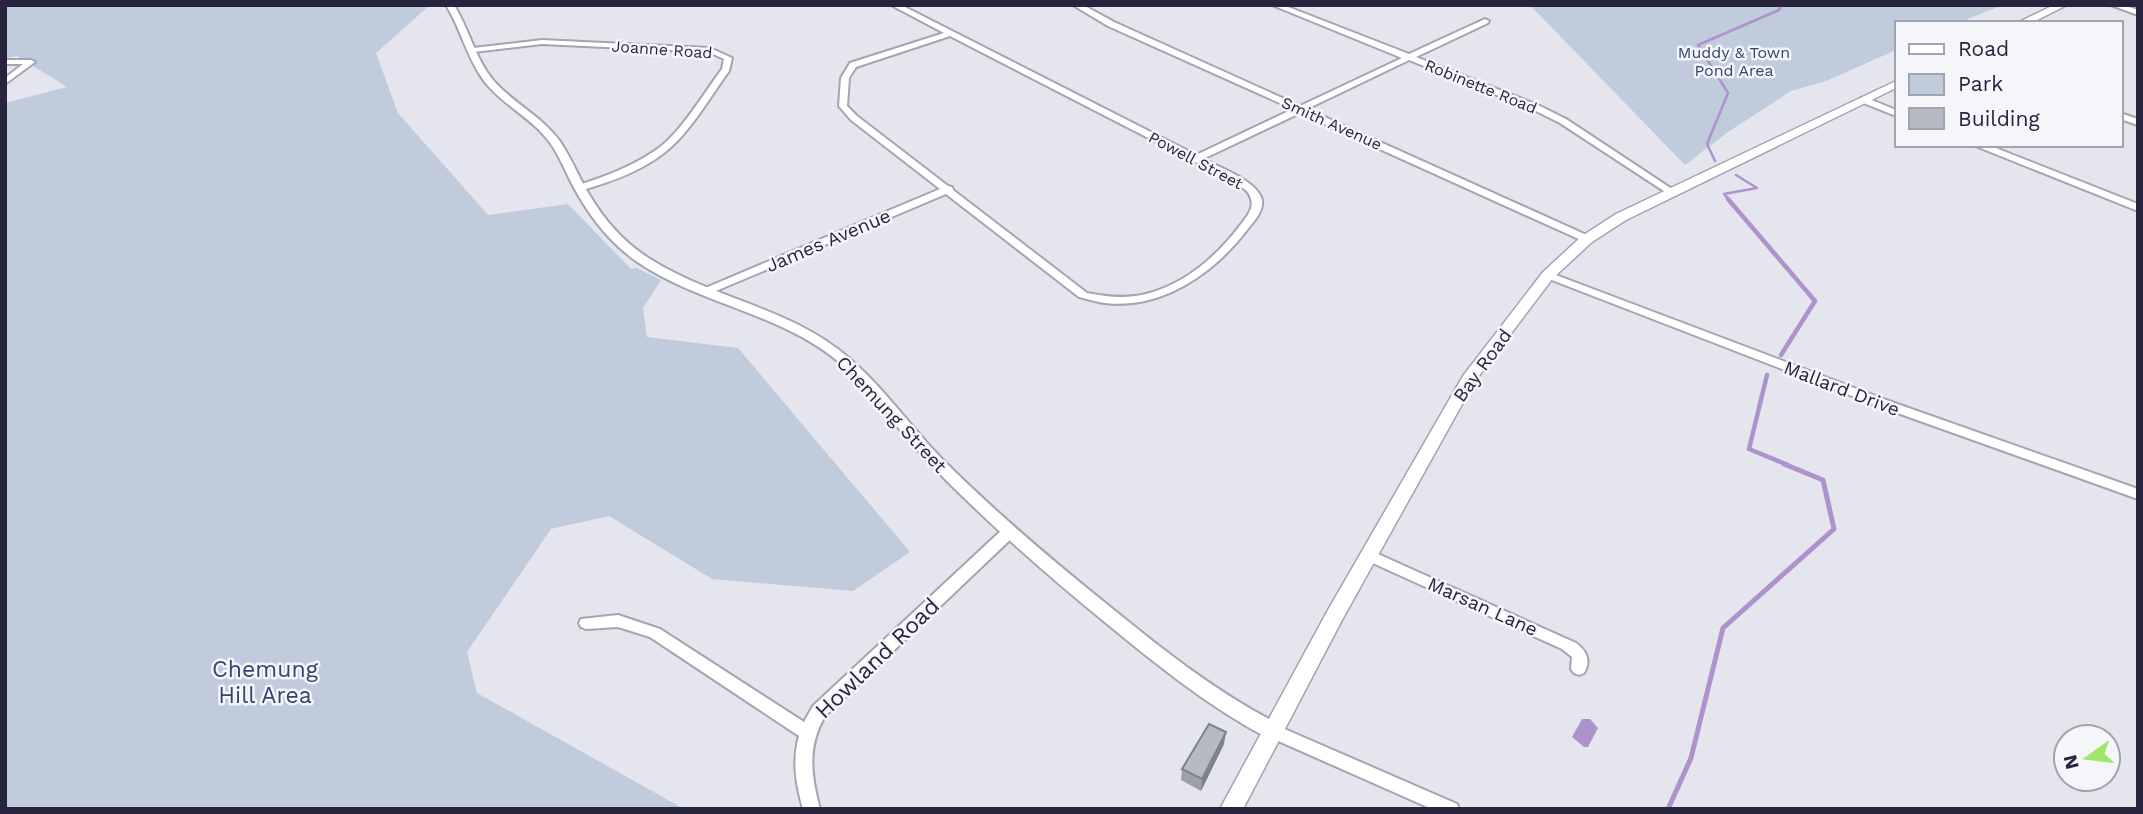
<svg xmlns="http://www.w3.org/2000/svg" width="2143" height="814" viewBox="0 0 2143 814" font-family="'Work Sans',sans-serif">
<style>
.green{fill:#c0cbdc}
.water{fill:#ae92cd}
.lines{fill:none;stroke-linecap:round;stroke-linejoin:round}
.stream-far2{stroke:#ae92cd;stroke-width:2.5}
.stream-far1{stroke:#ae92cd;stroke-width:4.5}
.stream{stroke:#ae92cd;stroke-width:5}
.minor-casing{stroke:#a4a4b2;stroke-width:4}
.tertiary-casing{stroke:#a4a4b2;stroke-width:4}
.secondary-casing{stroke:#a2a2b5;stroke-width:3}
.minor{fill:#fff;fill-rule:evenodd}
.tertiary{fill:#fff;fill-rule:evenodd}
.secondary{fill:#fff;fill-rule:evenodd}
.wall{fill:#9d9fa9}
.shaded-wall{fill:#80828a}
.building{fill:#b7b9c5;stroke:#80828a;stroke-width:2}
.labels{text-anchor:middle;stroke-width:5;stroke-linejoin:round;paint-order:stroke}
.far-street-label{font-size:16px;fill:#27253e;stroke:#f5f6fa}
.far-park-label{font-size:16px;fill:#334571;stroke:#f5f6fa}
.street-label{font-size:19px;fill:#27253e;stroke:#f5f6fa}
.near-street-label{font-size:23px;fill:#27253e;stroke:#f5f6fa}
.near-park-label{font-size:23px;fill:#334571;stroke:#f5f6fa}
</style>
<rect width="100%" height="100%" fill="#e5e6ed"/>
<g class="green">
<path d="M5 5H430L376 53 398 113 488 215 568 204 631 269 637 268 661 280 643 308 647 337 738 348 910 552 853 591 712 579 609 516 551 529 467 652 477 693 684 809H5V103L67 87 17 56 5 58Z"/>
<path d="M1530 5H2003L1958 23H1896V50L1826 81 1791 91 1728 132 1685 165Z"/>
</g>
<path class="water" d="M1582 719H1590L1598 728 1588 747H1584L1572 737Z"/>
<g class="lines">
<g class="stream-far2">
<path d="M1715 161 1707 144 1728 93 1698 45 1779 10 1782 5"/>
<path d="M1730 201 1724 194 1757 188 1736 175"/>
</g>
<g class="stream-far1">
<path d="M1728 199 1815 301 1781 355"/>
<path d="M1767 375 1749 449 1788 465"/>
</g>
<path class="stream" d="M1668 809 1691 758 1723 628 1834 529 1823 480 1784 464"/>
<defs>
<g id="minor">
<path d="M891 5H901L1196 155 1293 109 1108 26 1073 5H1083L1114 22 1300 106 1402 58 1272 5H1283L1409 54 1485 19 1489 21 1488 23 1416 57 1540 106 1566 119 1678 193 1676 195H1670L1560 123 1534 110 1409 60 1307 109 1591 237V241H1583L1300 113 1203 159C1219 167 1254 180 1261 197 1266 209 1254 221 1247 230 1214 273 1162 310 1105 303 1097 302 1088 299 1079 297L946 194 711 293H703L702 291 703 289 940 189 851 120 839 106 841 78 850 63 944 33ZM950 36 1232 181C1239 186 1249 189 1251 199 1254 208 1247 216 1242 223 1218 255 1186 284 1146 294 1126 299 1107 297 1087 293L953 190 952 187 948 186 857 116 847 106 849 78 856 67Z"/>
<path d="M2111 5H2123L2138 10V15Z"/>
<path d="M542 40 710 48 732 58 729 71C710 97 690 133 664 153 640 172 608 183 579 191L574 188 576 186C603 177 632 167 656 150 680 134 704 93 722 69L724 59 709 52 542 44 473 52 469 50 473 48Z"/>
<path d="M5 60H31L35 62 5 84V78L23 64H5Z"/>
<path d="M2120 113 2138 119V125L2120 119Z"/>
<path d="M1548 272 1886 400 2138 489V499L1878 406 1544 277 1543 275Z"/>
<path d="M1009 527 1014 528 1016 532 1014 536 825 716C807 746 811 776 820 809H803C796 784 792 761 799 736L650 637 618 627 586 629 581 627 579 623 581 619 618 615 660 629 804 722 813 706 1004 528Z"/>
<path d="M1369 550 1576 643C1587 651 1591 661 1584 673L1579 675 1574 673 1571 669 1572 657 1562 649 1364 559 1362 555 1364 551Z"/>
<path d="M1273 724 1457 804 1459 809H1432L1267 736 1265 731 1267 726Z"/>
</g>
<g id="tertiary">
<path d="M446 5H454C469 29 475 58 493 80 513 103 541 116 559 140 568 153 574 166 581 180 597 211 619 240 650 259 713 299 793 308 850 359 884 388 910 426 941 458 995 512 1054 562 1114 610 1167 653 1219 694 1280 725L1282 731 1280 737 1273 739 1266 737C1208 706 1157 665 1106 623 1046 574 988 523 934 468 901 435 875 394 840 363 781 313 702 305 639 263 609 243 587 213 571 182 565 170 560 158 553 147 535 119 503 106 484 81 467 58 461 29 446 5Z"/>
<path d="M1861 98H1867L1896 110V116L1861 102Z"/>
<path d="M1973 145H1988L2138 204V211Z"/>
</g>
<g id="secondary">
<path d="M2054 5H2067L2031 23H2017Z"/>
<path d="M1896 81V88L1626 220 1592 242 1553 278 1475 381 1342 620 1243 809H1220L1328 610 1463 376 1543 272 1582 236 1616 214Z"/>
</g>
</defs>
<use href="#minor" class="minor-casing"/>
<use href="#tertiary" class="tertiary-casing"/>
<use href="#secondary" class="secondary-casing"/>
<use href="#minor" class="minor"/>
<use href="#tertiary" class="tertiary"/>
<use href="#secondary" class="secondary"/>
</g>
<path class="wall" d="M1224 744 1201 791 1181 780 1182 769Z"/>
<path class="shaded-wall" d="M1226 732 1224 744 1201 791 1202 779Z"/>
<path class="building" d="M1209 724 1226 732 1202 779 1182 769Z"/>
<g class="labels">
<g class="far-street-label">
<text transform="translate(662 49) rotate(4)" y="6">Joanne Road</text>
<text transform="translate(1481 86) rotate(22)" y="6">Robinette Road</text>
<text transform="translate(1332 123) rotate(24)" y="6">Smith Avenue</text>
<text transform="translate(1196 160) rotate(28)" y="6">Powell Street</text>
</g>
<g class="far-park-label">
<text x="1734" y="58">Muddy &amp; Town<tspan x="1734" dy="18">Pond Area</tspan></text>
</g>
<g class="street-label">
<text transform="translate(828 240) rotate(-23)" y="7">James Avenue</text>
<text transform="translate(1482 365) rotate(-54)" y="7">Bay Road</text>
<text transform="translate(1842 388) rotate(21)" y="7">Mallard Drive</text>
<text transform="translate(892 414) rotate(47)" y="7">Chemung Street</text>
<text transform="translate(1483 606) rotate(24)" y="7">Marsan Lane</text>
</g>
<g class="near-street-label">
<text transform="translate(877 658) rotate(-44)" y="8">Howland Road</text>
</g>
<g class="near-park-label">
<text x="265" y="677">Chemung<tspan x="265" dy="26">Hill Area</tspan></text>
</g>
</g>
<rect width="2143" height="814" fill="none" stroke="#27253e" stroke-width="14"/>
<rect x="1895" y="21" width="228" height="126" fill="#f5f6fa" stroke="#a3a2af" stroke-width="2"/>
<rect x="1909" y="44" width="35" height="10" fill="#ffffff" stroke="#a3a2af" stroke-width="2"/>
<text x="1958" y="56" font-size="21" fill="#27253e">Road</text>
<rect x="1909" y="74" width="35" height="21" fill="#c0cbdc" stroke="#a3a2af" stroke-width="2"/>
<text x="1958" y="91" font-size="21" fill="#27253e">Park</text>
<rect x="1909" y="108" width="35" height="21" fill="#b7b9c5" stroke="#a3a2af" stroke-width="2"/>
<text x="1958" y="126" font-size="21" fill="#27253e">Building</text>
<g transform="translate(2087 758) rotate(256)"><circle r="33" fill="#f5f6fa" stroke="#a3a2af" stroke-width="2"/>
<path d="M0-5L12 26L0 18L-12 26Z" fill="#9fe769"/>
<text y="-10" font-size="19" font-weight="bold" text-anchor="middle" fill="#27253e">N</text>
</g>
</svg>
